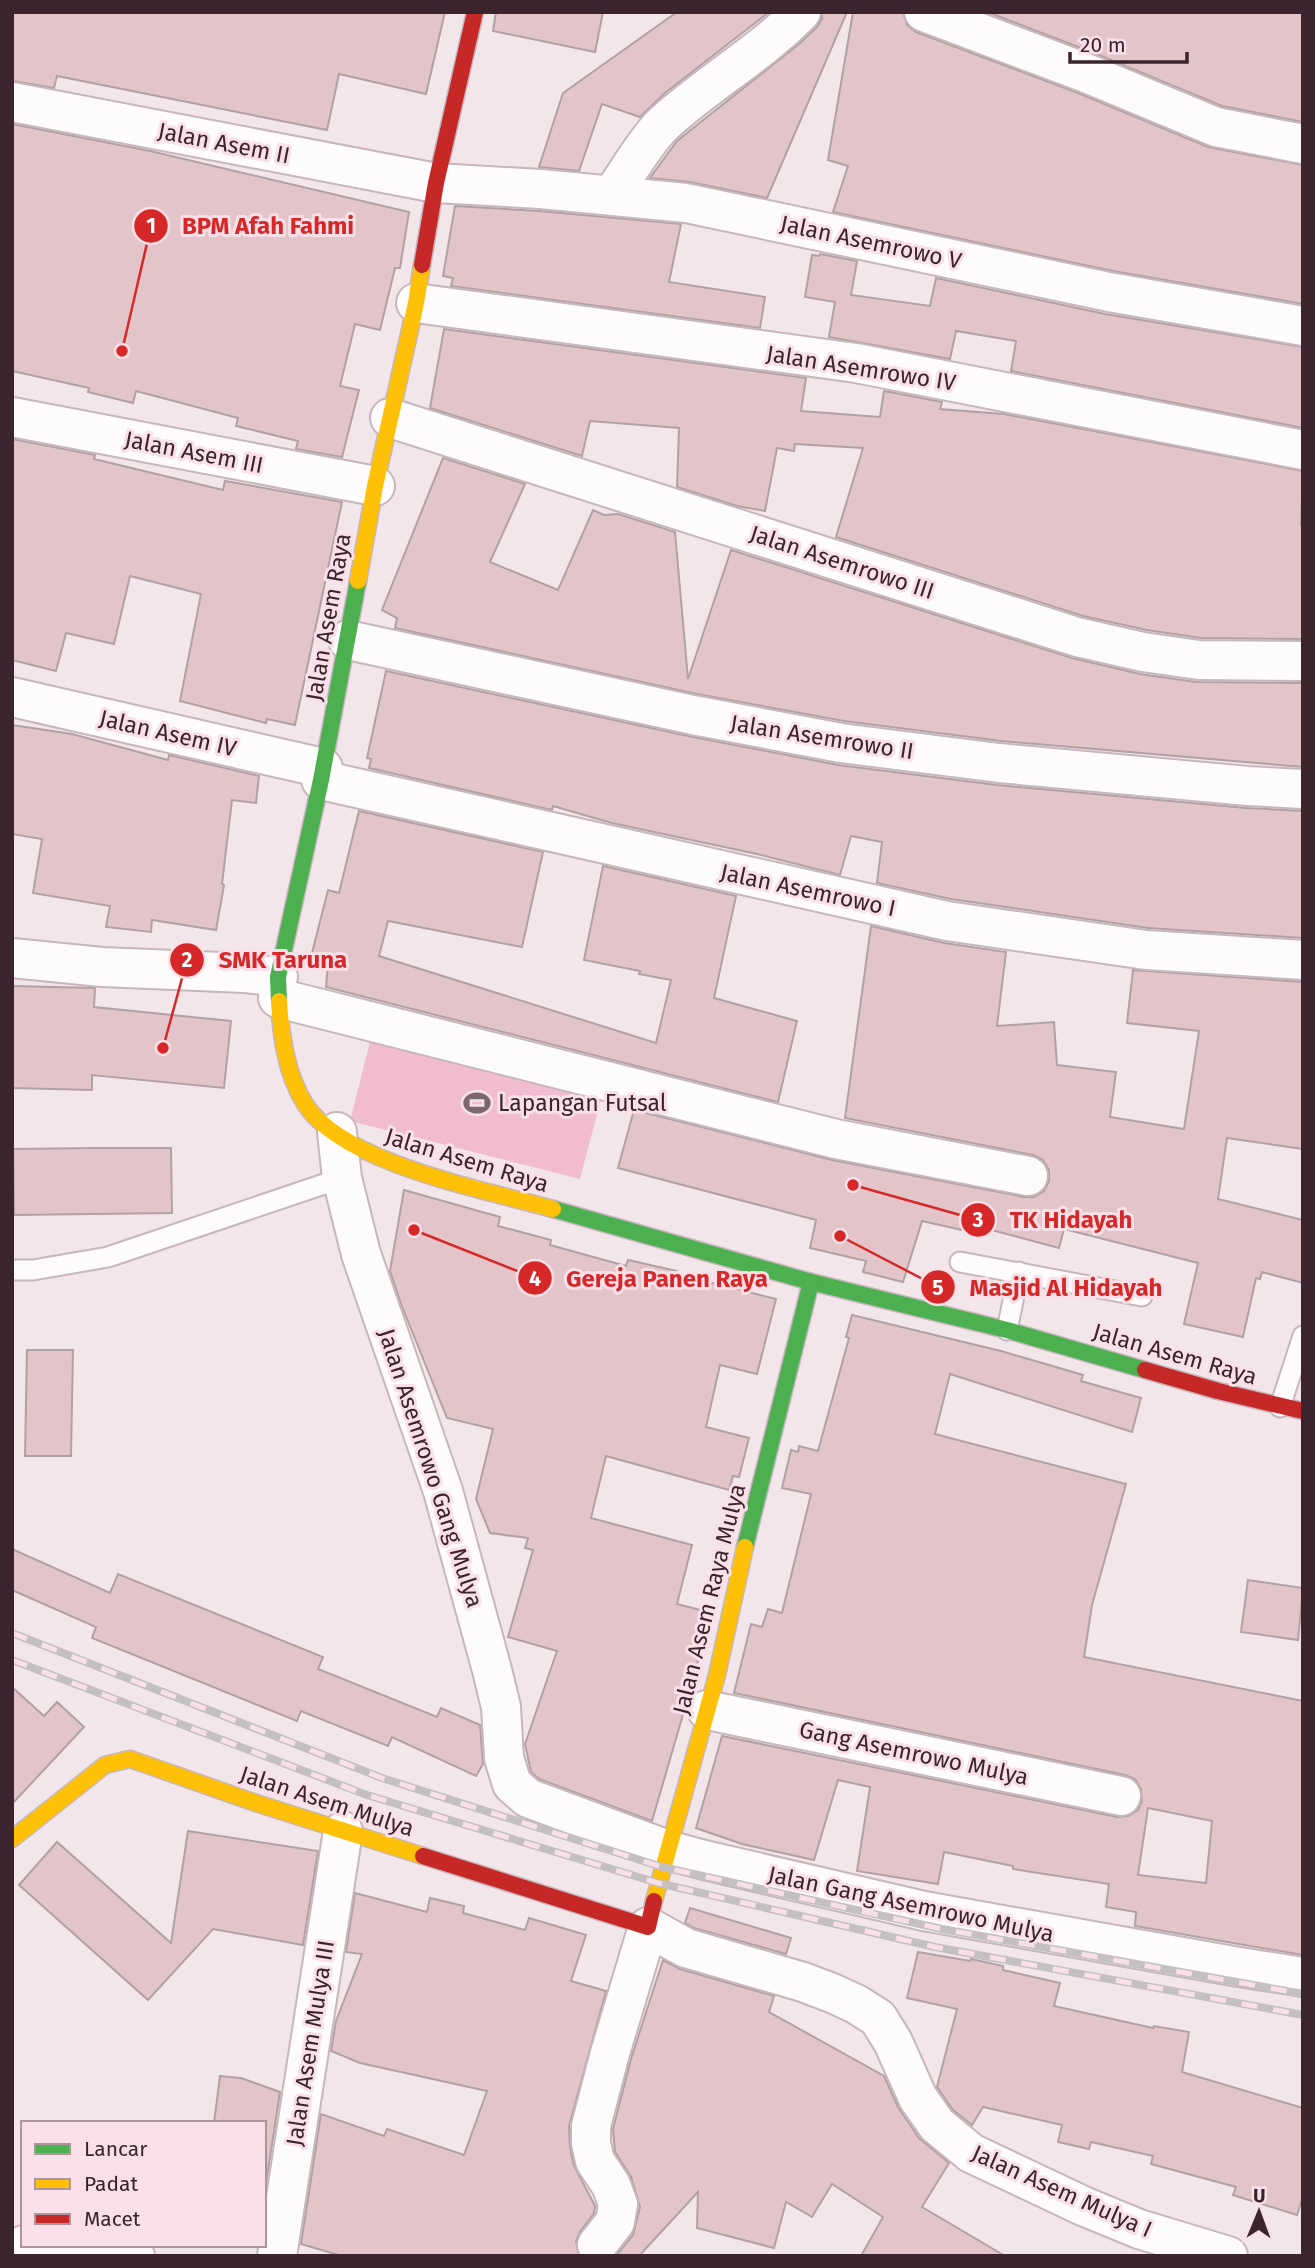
<svg xmlns="http://www.w3.org/2000/svg" width="1315" height="2268" viewBox="0 0 1315 2268" font-family="'Fira Sans',sans-serif">
<style>
.green{fill:#f2bcd0}
.building{fill:#e3c5c9;stroke:#b2a1a4;stroke-width:2;fill-rule:evenodd}
.lines{fill:none;stroke-linecap:round;stroke-linejoin:round}
.lane-casing{stroke:#c7b6bc;stroke-width:23}
.street-casing{stroke:#c7b6bc;stroke-width:42}
.fast-casing{stroke:#c7b6bc;stroke-width:19}
.slow-casing{stroke:#c7b6bc;stroke-width:19}
.jam-casing{stroke:#c7b6bc;stroke-width:19}
.lane{stroke:#fdfbfc;stroke-width:19}
.street{stroke:#fdfbfc;stroke-width:38}
.fast{stroke:#4caf50;stroke-width:16}
.slow{stroke:#ffc107;stroke-width:16}
.jam{stroke:#c62828;stroke-width:16}
.rail-casing{stroke:#c4c0c1;stroke-width:8}
.rail{stroke:#f9e0e8;stroke-width:5;stroke-dasharray:16;stroke-linecap:butt}
.labels{text-anchor:middle;stroke-width:6;stroke-linejoin:round;paint-order:stroke}
.street-label{font-size:23px;fill:#3b242d;stroke:#f9e0e8}
.poi-label{font-size:23px;fill:#3b242d;stroke:#f9e0e8;text-anchor:start}
.leader{fill:none;stroke:#d62828;stroke-width:2.5}
.callout-dot{fill:#d62828;stroke:#f9e0e8;stroke-width:2.5}
.mark-label{font-size:21px;text-anchor:middle;font-weight:bold;fill:#fff}
.callout-label{font-size:24px;text-anchor:middle;font-weight:bold;fill:#d62828;stroke:#f9e0e8;stroke-width:6;stroke-linejoin:round;paint-order:stroke}
</style>
<rect width="100%" height="100%" fill="#f3e6ea"/>
<path class="green" d="M374 1026 605 1084 580 1179 350 1121Z"/>
<g class="building">
<path d="M12 12H445L426 94 339 74 327 130 57 76 54 88 12 81Z"/>
<path d="M496 12H603L595 52 493 31Z"/>
<path d="M677 12H769L665 93 640 117 602 104 579 171 539 167 563 93Z"/>
<path d="M822 12H847L767 198 690 182 650 178 677 141 799 44 817 27 822 19Z"/>
<path d="M853 12H903L907 25 916 32 1078 93 1208 147 1303 165V304L1113 271 833 212 848 166 828 160Z"/>
<path d="M987 12H1303V122L1222 106 1094 53Z"/>
<path d="M12 124 150 151 409 212 400 268H395L380 330 355 324 340 386 359 390 342 457 296 449 298 441 236 426 238 418 136 391 133 403 88 392 89 388 12 371Z"/>
<path d="M455 206 539 211 681 224 669 282 765 297 760 328 451 286 453 278 443 276Z"/>
<path d="M820 254 857 261 851 295 930 306 936 278 1105 314 1303 347V428L1011 371 1016 341 956 331 950 359 829 337 835 302 805 297 812 255 819 256Z"/>
<path d="M444 329 806 378 801 411 880 417 884 391 942 402 940 409 1004 414 1303 471 1301 525H1303V639L1201 638 1147 630 1083 616 836 537 863 448 795 444 794 451 777 448 765 511 737 506 677 487 679 428 590 421 582 456 430 408Z"/>
<path d="M12 439 95 455 94 459 223 490 225 481 342 502 295 725 267 719 266 723 180 701 201 594 130 576 114 644 66 633 56 671 12 660Z"/>
<path d="M443 458 525 484 490 562 558 590 593 510 604 515 618 514 675 532 688 679 731 550 1072 658 1140 674 1196 682 1303 683V767L1001 741 844 721 697 694 395 628 397 618 382 610Z"/>
<path d="M386 671 688 736 838 765 997 785 1246 808 1303 811V938L1148 928 951 899 877 883 882 842 851 836 840 875 757 854 612 823 553 806 552 810 369 768 371 759 367 758Z"/>
<path d="M12 725 72 734 168 760 169 755 259 776 256 803 232 800 222 884 224 885 216 930 152 920 151 932 106 927 110 906 33 893 42 839 12 834Z"/>
<path d="M359 811 543 852 522 947 388 921 379 956 656 1043 671 980 639 974 640 971 584 960 603 866 736 896 714 998 797 1021 778 1102 326 987 328 964 310 961 328 890 339 893Z"/>
<path d="M871 926 944 943 1006 952 997 1026 1054 1022 1057 1065 1116 1072 1110 1117 1184 1129 1199 1031 1127 1023 1133 970 1303 982V1149L1227 1138 1218 1199 1303 1220V1283L1262 1272 1260 1279 1256 1278 1243 1337 1184 1324 1198 1263 1064 1229 1059 1248 973 1225 971 1232 922 1221 903 1282 863 1272 866 1261 810 1248 816 1220 618 1168 634 1110 832 1160 1024 1197H1034L1044 1191 1049 1181V1170L1043 1160 1033 1155 845 1118Z"/>
<path d="M12 986 95 988 94 1007 231 1021 224 1088 92 1075V1090L12 1088Z"/>
<path d="M96 1148H171L172 1213 14 1215 13 1149Z"/>
<path d="M404 1190 500 1217 498 1226 551 1240 550 1245 626 1266 628 1260 677 1271V1274L776 1299 757 1374 720 1365 706 1427 749 1438 739 1477 733 1476 729 1490 606 1456 591 1518 692 1545 677 1604 708 1612 696 1670 652 1821 539 1779 531 1772 525 1744 557 1651 508 1637 533 1550 525 1548 528 1538 490 1533 476 1499 493 1429 447 1418 401 1304 390 1271Z"/>
<path d="M852 1315 1001 1351 1083 1375 1081 1381 1141 1398 1132 1432 950 1374 935 1434 1126 1484 1092 1605 1084 1657 1303 1701V1955L1135 1926 1136 1912 1106 1907 1109 1884 1013 1869V1866L944 1852 938 1884 857 1871 870 1787 838 1780 814 1860 742 1844 696 1828 722 1736 1117 1817 1128 1816 1138 1810 1142 1801 1141 1789 1135 1779 1125 1775 734 1693 751 1624 762 1627 768 1609 782 1613 811 1494 782 1488 791 1450 798 1452 799 1446 818 1451 849 1338 846 1337ZM1148 1808 1212 1821 1206 1883 1138 1875Z"/>
<path d="M27 1350H73L71 1456H25Z"/>
<path d="M12 1549 110 1593 118 1574 323 1657 318 1669 437 1717 441 1708 480 1725 483 1764 476 1776 392 1737 388 1746 301 1711 297 1721 92 1638 96 1627 12 1590Z"/>
<path d="M1248 1580 1303 1588 1298 1640 1241 1632Z"/>
<path d="M12 1687 44 1716 57 1702 84 1727 12 1804Z"/>
<path d="M188 1831 318 1851 303 1945 213 1929 148 2000 19 1885 57 1842 171 1943Z"/>
<path d="M355 1893 427 1912 430 1898 464 1906 463 1913 525 1930 529 1918 586 1935 571 1981 606 1991 569 2126 570 2147 574 2166 595 2206 594 2213 580 2232 576 2241 579 2256H342L301 2244 321 2114 384 2136 387 2129 464 2155 487 2091 360 2063 331 2051 336 2021 362 1954 346 1952Z"/>
<path d="M690 1908 791 1938 786 1954 694 1928 685 1923Z"/>
<path d="M918 1952 970 1961 971 1959 1003 1966V1970L1060 1983 1054 2006 1153 2028 1154 2026 1189 2032 1182 2072 1303 2108V2196L1297 2215 1233 2195 1236 2187 1151 2164 1153 2156 1091 2142 1089 2149 1058 2142 1062 2125 983 2107 972 2125 953 2110 937 2087 957 2009 907 1998Z"/>
<path d="M663 1960 680 1969 774 1996 769 2012 884 2076 898 2107 919 2138 949 2163 922 2207 1005 2256H861L883 2217 832 2184 812 2217 786 2202 774 2248 697 2228 698 2192 639 2256H616L633 2235 640 2207 631 2177 615 2152 613 2129 631 2059Z"/>
<path d="M220 2076 241 2078 280 2092 264 2196V2123H214Z"/>
</g>
<g class="lines">
<defs>
<g id="lane">
<path d="M960 1262 1142 1296"/>
<path d="M12 1270H33L108 1257 342 1178"/>
<path d="M1007 1330 1019 1272"/>
<path d="M1280 1407 1303 1336"/>
</g>
<g id="street">
<path d="M924 12 1086 73 1216 127 1303 144"/>
<path d="M12 102 436 183 541 189 686 203 1109 292 1303 326"/>
<path d="M612 195C627 174 644 143 662 125 706 84 759 55 801 12"/>
<path d="M416 303 856 363 1303 450"/>
<path d="M12 417 375 486"/>
<path d="M390 418 1077 637 1143 652 1199 660 1303 661"/>
<path d="M348 640 693 715 841 743 999 763 1248 786 1303 789"/>
<path d="M12 697 323 768"/>
<path d="M321 780 947 921 1146 950 1303 960"/>
<path d="M12 958 102 967 245 973 278 977"/>
<path d="M278 998 836 1139 1028 1176"/>
<path d="M337 1132 342 1178 361 1254 443 1491 492 1670 501 1707 504 1758 512 1784 528 1798 668 1850 700 1859 924 1911 1233 1966 1303 1977"/>
<path d="M707 1710 1121 1796"/>
<path d="M24 2245 135 2256"/>
<path d="M597 2245 615 2222 618 2204 611 2185 595 2161 591 2143V2126L610 2053 648 1927 686 1948 803 1982 832 1993 856 2004 878 2018 893 2042 918 2098 937 2125 971 2153 1083 2206 1139 2229 1228 2256"/>
<path d="M277 2256 343 1831"/>
</g>
<g id="fast">
<path d="M279 1001 278 977 321 780 358 581"/>
<path d="M553 1209 811 1282 1007 1330 1145 1370"/>
<path d="M745 1547 811 1282"/>
</g>
<g id="slow">
<path d="M358 581 375 486 416 303 422 265"/>
<path d="M279 1001C281 1035 286 1074 305 1104 343 1164 486 1190 553 1209"/>
<path d="M12 1839 105 1765 130 1759 259 1804 423 1856"/>
<path d="M654 1901 717 1675 745 1547"/>
</g>
<g id="jam">
<path d="M422 265 436 183 475 12"/>
<path d="M1145 1370 1218 1391 1303 1411"/>
<path d="M423 1856 648 1927 654 1901"/>
</g>
</defs>
<use href="#lane" class="lane-casing"/>
<use href="#street" class="street-casing"/>
<use href="#fast" class="fast-casing"/>
<use href="#slow" class="slow-casing"/>
<use href="#jam" class="jam-casing"/>
<use href="#lane" class="lane"/>
<use href="#street" class="street"/>
<use href="#fast" class="fast"/>
<use href="#slow" class="slow"/>
<use href="#jam" class="jam"/>
<defs>
<g id="rail">
<path d="M12 1633 382 1778 662 1867 942 1929 1303 1994"/>
<path d="M12 1660 367 1795 658 1883 935 1947 1303 2015"/>
</g>
</defs>
<use href="#rail" class="rail-casing"/>
<use href="#rail" class="rail"/>
</g>
<defs>
<symbol id="stadium-bare" viewBox="-9 -9 18 18"><path d="M0-5a6.5 5 0 1 0 0 10a6.5 5 0 1 0 0-10ZM-3.5-1.8h7v3.6h-7Z" fill="#7b686f" stroke="#f9e0e8" stroke-width="2.5" paint-order="stroke"/></symbol>
</defs>
<g fill-rule="evenodd">
<use href="#stadium-bare" x="458" y="1084" width="38" height="38"/>
</g>
<g class="labels">
<g class="street-label">
<text transform="translate(224 143) rotate(11)" y="8">Jalan Asem II</text>
<text transform="translate(871 242) rotate(12)" y="8">Jalan Asemrowo V</text>
<text transform="translate(861 368) rotate(9)" y="8">Jalan Asemrowo IV</text>
<text transform="translate(194 452) rotate(11)" y="8">Jalan Asem III</text>
<text transform="translate(842 562) rotate(18)" y="8">Jalan Asemrowo III</text>
<text transform="translate(328 617) rotate(-80)" y="8">Jalan Asem Raya</text>
<text transform="translate(168 733) rotate(13)" y="8">Jalan Asem IV</text>
<text transform="translate(822 737) rotate(9)" y="8">Jalan Asemrowo II</text>
<text transform="translate(808 890) rotate(12)" y="8">Jalan Asemrowo I</text>
<text transform="translate(467 1160) rotate(17)" y="8">Jalan Asem Raya</text>
<text transform="translate(1175 1354) rotate(16)" y="8">Jalan Asem Raya</text>
<text transform="translate(431 1468) rotate(72)" y="8">Jalan Asemrowo Gang Mulya</text>
<text transform="translate(709 1599) rotate(-76)" y="8">Jalan Asem Raya Mulya</text>
<text transform="translate(914 1753) rotate(12)" y="8">Gang Asemrowo Mulya</text>
<text transform="translate(327 1801) rotate(18)" y="8">Jalan Asem Mulya</text>
<text transform="translate(911 1904) rotate(12)" y="8">Jalan Gang Asemrowo Mulya</text>
<text transform="translate(310 2043) rotate(-81)" y="8">Jalan Asem Mulya III</text>
<text transform="translate(1062 2191) rotate(24)" y="8">Jalan Asem Mulya I</text>
</g>
<g class="poi-label">
<text x="498" y="1111">Lapangan Futsal</text>
</g>
</g>
<path class="leader" d="M122 351L151 226M163 1048L187 960M853 1185L978 1220M414 1230L535 1278M840 1236L938 1287"/>
<g class="callout-dot">
<circle cx="122" cy="351" r="7"/>
<circle cx="163" cy="1048" r="7"/>
<circle cx="853" cy="1185" r="7"/>
<circle cx="414" cy="1230" r="7"/>
<circle cx="840" cy="1236" r="7"/>
<circle cx="151" cy="226" r="18"/>
<circle cx="187" cy="960" r="18"/>
<circle cx="978" cy="1220" r="18"/>
<circle cx="535" cy="1278" r="18"/>
<circle cx="938" cy="1287" r="18"/>
</g>
<g class="mark-label">
<text x="151" y="233">1</text>
<text x="187" y="967">2</text>
<text x="978" y="1227">3</text>
<text x="535" y="1286">4</text>
<text x="938" y="1295">5</text>
</g>
<g class="callout-label">
<text x="268" y="234">BPM Afah Fahmi</text>
<text x="283" y="968">SMK Taruna</text>
<text x="1071" y="1228">TK Hidayah</text>
<text x="667" y="1287">Gereja Panen Raya</text>
<text x="1066" y="1296">Masjid Al Hidayah</text>
</g>
<rect width="1315" height="2268" fill="none" stroke="#3b242d" stroke-width="28"/>
<rect x="21" y="2121" width="245" height="126" fill="#f9e0e8" stroke="#ad959d" stroke-width="2"/>
<rect x="35" y="2144" width="35" height="10" fill="#4caf50" stroke="#ad959d" stroke-width="2"/>
<text x="84" y="2156" font-size="21" fill="#3b242d">Lancar</text>
<rect x="35" y="2179" width="35" height="10" fill="#ffc107" stroke="#ad959d" stroke-width="2"/>
<text x="84" y="2191" font-size="21" fill="#3b242d">Padat</text>
<rect x="35" y="2214" width="35" height="10" fill="#c62828" stroke="#ad959d" stroke-width="2"/>
<text x="84" y="2226" font-size="21" fill="#3b242d">Macet</text>
<g transform="translate(1259 2212) rotate(1)" stroke="#f9e0e8" stroke-width="5" paint-order="stroke">
<path d="M0-5L12 26L0 18L-12 26Z" fill="#3b242d"/>
<text y="-10" font-size="19" font-weight="bold" text-anchor="middle" fill="#3b242d">U</text>
</g>
<path d="M1070 52v10h117v-10" fill="none" stroke="#3b242d" stroke-width="3.5"/>
<text x="1080" y="52" font-size="21" fill="#3b242d" stroke="#f9e0e8" stroke-width="5" paint-order="stroke">20 m</text>
</svg>
